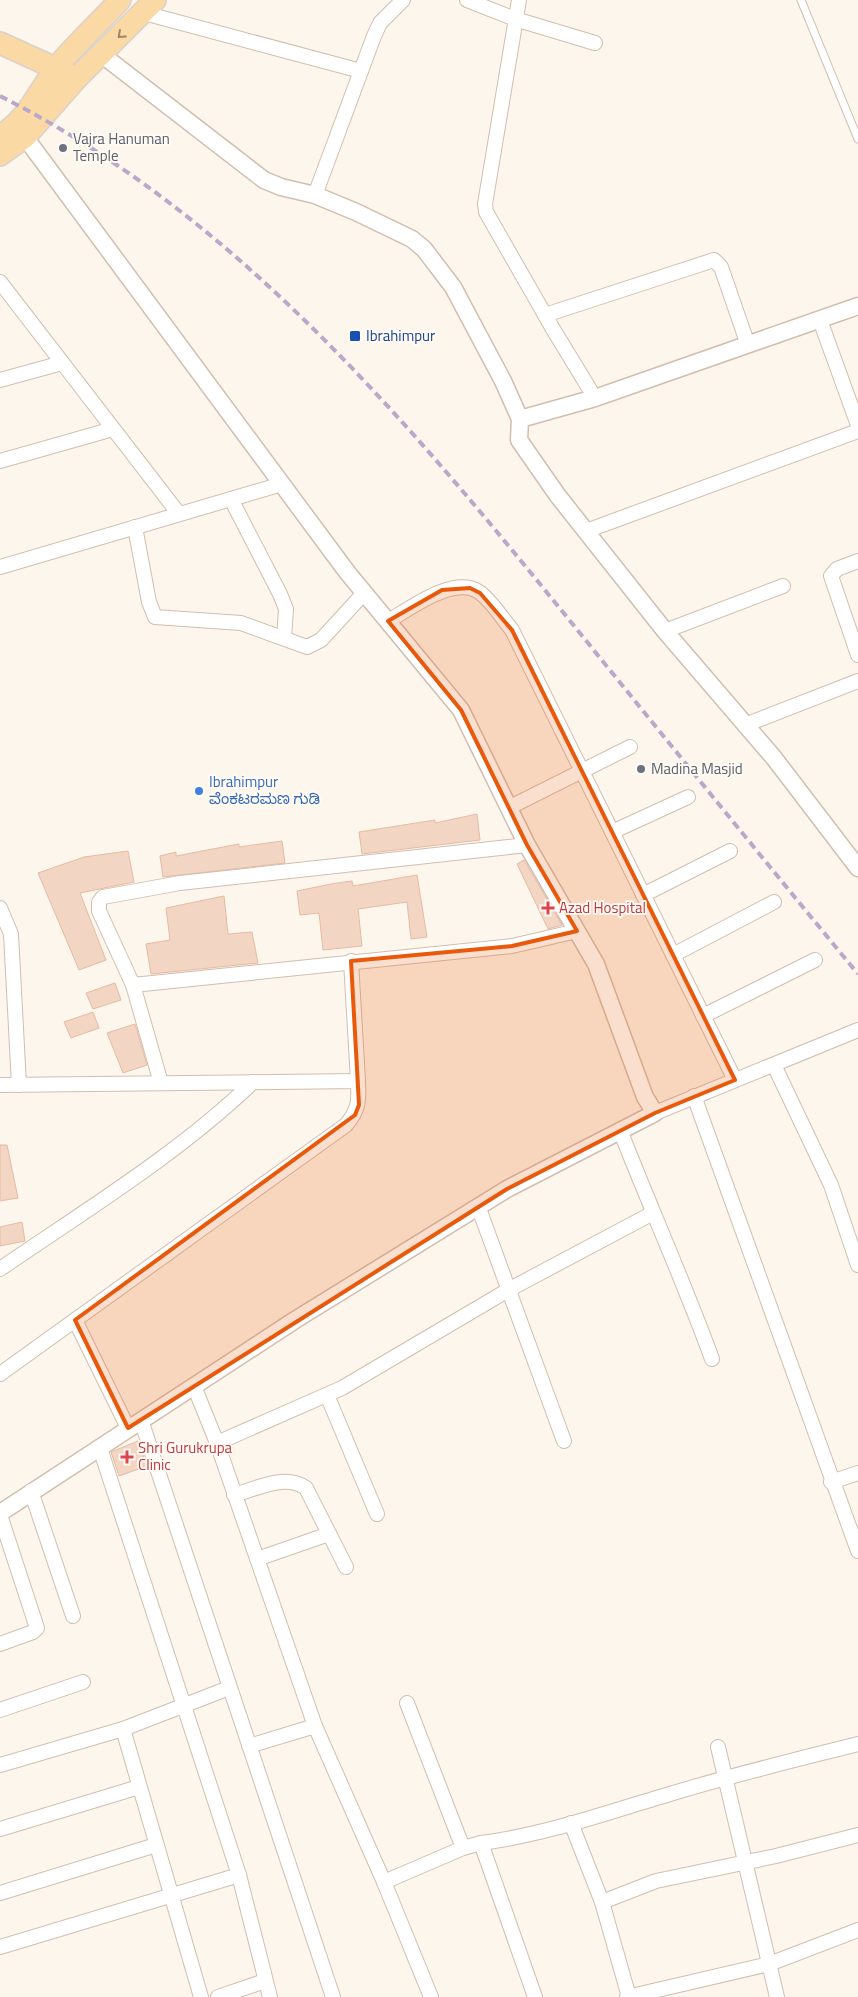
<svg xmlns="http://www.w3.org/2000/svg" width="858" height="1997" viewBox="0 0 858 1997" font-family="'Titillium Web','Noto Sans Kannada',sans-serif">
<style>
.building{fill:#f3d5c3;stroke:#e6bba3}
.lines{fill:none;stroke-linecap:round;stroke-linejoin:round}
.service-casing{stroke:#d1beb0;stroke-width:9}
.minor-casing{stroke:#d1beb0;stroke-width:16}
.tertiary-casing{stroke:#d1beb0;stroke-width:19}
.primary-casing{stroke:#dad1cd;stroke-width:24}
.service{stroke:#fff;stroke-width:7}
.minor{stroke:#fff;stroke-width:14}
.tertiary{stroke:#fff;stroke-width:16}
.primary{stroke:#fbd9a5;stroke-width:21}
.rail{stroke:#b9a8c9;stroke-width:4;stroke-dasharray:8 5;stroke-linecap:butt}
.oneway{stroke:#a18267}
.marked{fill:#e8590c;fill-opacity:0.2;stroke:#e8590c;stroke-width:4;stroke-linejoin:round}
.worship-dot{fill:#6b7280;stroke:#fffaf3;stroke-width:2}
.transit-dot{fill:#1a4fb4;stroke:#fffaf3;stroke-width:2}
.shop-dot{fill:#3f7fe0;stroke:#fffaf3;stroke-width:2}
.health-dot{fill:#e0444e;stroke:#fffaf3;stroke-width:2}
.labels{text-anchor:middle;stroke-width:4;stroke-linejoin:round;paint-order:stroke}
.worship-label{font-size:15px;fill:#5b616d;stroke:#fffaf3;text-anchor:start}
.transit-label{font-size:15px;fill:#164399;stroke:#fffaf3;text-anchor:start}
.shop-label{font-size:15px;fill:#366cbe;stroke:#fffaf3;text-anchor:start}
.health-label{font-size:15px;fill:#be3a42;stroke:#fffaf3;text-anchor:start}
</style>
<rect width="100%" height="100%" fill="#fdf6ec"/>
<g class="building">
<path d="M477 814 480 840 362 854 359 832 435 820V823Z"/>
<path d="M282 841 285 863 163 877 160 856 176 852V856L239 844V847Z"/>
<path d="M128 851 134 882 80 893 106 960 79 970 38 873 84 857Z"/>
<path d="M524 860 562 925 548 929 517 864Z"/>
<path d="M417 875 427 937 411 939 407 902 358 909 362 946 323 950 319 913 300 915 297 891 331 884 352 881 353 886Z"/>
<path d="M224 896 228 934 252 932 258 963 151 974 146 944 170 940 166 908Z"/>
<path d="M115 983 121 1000 93 1009 86 993Z"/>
<path d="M93 1012 99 1028 71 1038 64 1022Z"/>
<path d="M135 1024 147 1065 123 1073 107 1033Z"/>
<path d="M0 1145H7L18 1198 0 1201Z"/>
<path d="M22 1222 25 1241 0 1246V1227Z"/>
<path d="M138 1441 147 1466 119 1476 111 1452Z"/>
</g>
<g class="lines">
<defs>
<path id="service" d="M801 0 858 139"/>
<g id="minor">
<path d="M467 0 515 19 595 43"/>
<path d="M519 0 485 204 486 212 553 329 595 398"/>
<path d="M144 13 361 71"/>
<path d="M315 195 374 36 380 23 403 0"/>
<path d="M0 282 179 514"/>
<path d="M545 315 714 260 721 267 748 345"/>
<path d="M820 320 858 425"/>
<path d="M0 380 62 363"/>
<path d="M0 461 113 429"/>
<path d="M231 499 280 594 286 609 284 638"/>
<path d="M135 527 149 602 155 617 241 623 307 647 321 640 364 593"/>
<path d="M586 531 858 431"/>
<path d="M858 561 837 569 831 576 858 655"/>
<path d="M0 567 282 484"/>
<path d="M388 621C410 609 453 575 479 592 491 600 502 618 512 630L735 1080"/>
<path d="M665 631 783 586"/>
<path d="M745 725 858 681"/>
<path d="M510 807 630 747"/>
<path d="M612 832 688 797"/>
<path d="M643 895 730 851"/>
<path d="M0 908 11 934 19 1085"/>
<path d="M673 955 774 902"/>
<path d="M351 961 358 1081"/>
<path d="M133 985 512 946 577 931"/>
<path d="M703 1016 815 960"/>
<path d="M774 1065 831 1185 858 1265"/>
<path d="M161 1083 133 985 99 911V902L103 897 180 883 527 845"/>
<path d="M0 1085 358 1081C359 1100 359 1110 346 1125L0 1374"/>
<path d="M694 1096 858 1551"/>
<path d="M655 1113 858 1030"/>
<path d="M620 1130C650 1207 684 1282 712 1359"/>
<path d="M478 1206 564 1441"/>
<path d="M0 1269C86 1210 178 1154 253 1082"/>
<path d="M75 1320 128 1428"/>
<path d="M194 1386 217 1443 315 1726"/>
<path d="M327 1395 377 1514"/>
<path d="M141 1420 333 1997"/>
<path d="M217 1443 342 1388 510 1289 653 1213"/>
<path d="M100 1448 239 1875 270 1997"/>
<path d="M831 1482 858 1473"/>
<path d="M31 1491 73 1616"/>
<path d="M234 1495C256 1489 285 1473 306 1488L346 1567"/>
<path d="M0 1515 37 1628 33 1632 0 1644"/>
<path d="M257 1559 329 1534"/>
<path d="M407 1703 463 1848"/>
<path d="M0 1710 83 1682"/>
<path d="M123 1729 201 1997"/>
<path d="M249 1746 315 1726 384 1882 431 1997"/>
<path d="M718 1747 777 1997"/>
<path d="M0 1765 123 1729 229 1688"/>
<path d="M571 1823 602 1902 629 1997"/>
<path d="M0 1829 139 1787"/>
<path d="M481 1843C545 1835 608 1812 670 1794 732 1775 795 1760 858 1744"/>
<path d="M384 1882 463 1848 481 1843 535 1997"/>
<path d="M0 1893 156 1845"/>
<path d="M602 1902 656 1881 776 1856 858 1835"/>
<path d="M0 1947 239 1875"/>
<path d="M218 1997 265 1981"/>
<path d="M627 1997 769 1964 858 1930"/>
</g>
<g id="tertiary">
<path d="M101 54 264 180 281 187 315 195 356 212 412 239 424 249 453 287 503 381 520 419"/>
<path d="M858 306 595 398 520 419 519 440 558 496 665 631 774 758 858 868"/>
<path d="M0 1513 295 1320 507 1189 655 1113 645 1097 596 964 527 845 461 710 347 572 19 129"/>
</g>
<g id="primary">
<path d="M0 43 68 74"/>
<path d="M0 136C27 120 38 92 56 68 76 44 99 23 120 0"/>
<path d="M0 155 25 137 76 79 155 0"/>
</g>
</defs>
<use href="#service" class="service-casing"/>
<use href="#minor" class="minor-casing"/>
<use href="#tertiary" class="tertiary-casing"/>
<use href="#primary" class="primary-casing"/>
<use href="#service" class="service"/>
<use href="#minor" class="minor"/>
<use href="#tertiary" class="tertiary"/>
<use href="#primary" class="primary"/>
<path class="rail" d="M0 96C238 216 410 424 575 627 669 743 763 859 858 974"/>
</g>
<defs><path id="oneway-chevron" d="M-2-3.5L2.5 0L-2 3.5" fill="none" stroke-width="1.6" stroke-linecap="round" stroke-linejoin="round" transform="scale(1.25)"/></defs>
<use class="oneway" href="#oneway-chevron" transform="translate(121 35) rotate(138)"/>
<path class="marked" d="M470 588 480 593 512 630 735 1080 655 1113 507 1189 128 1428 75 1320 355 1115 359 1105 351 961 512 946 577 931 527 845 461 710 388 621 442 590Z"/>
<g class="worship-dot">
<circle cx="63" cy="148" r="5"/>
<circle cx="641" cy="769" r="5"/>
</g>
<rect class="transit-dot" x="349" y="330" width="12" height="12" rx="2.5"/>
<circle class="shop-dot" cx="199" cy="791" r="5"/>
<g class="health-dot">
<path d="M545.5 900.5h5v5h5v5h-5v5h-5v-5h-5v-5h5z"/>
<path d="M124.5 1449.5h5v5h5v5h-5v5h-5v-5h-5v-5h5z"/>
</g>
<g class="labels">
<g class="worship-label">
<text x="73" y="144">Vajra Hanuman<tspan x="73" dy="17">Temple</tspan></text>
<text x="651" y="774">Madina Masjid</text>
</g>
<g class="transit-label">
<text x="366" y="341">Ibrahimpur</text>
</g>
<g class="shop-label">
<text x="209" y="787">Ibrahimpur<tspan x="209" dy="17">ವೆಂಕಟರಮಣ ಗುಡಿ</tspan></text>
</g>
<g class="health-label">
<text x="559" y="913">Azad Hospital</text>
<text x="138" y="1453">Shri Gurukrupa<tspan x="138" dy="17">Clinic</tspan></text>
</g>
</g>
</svg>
